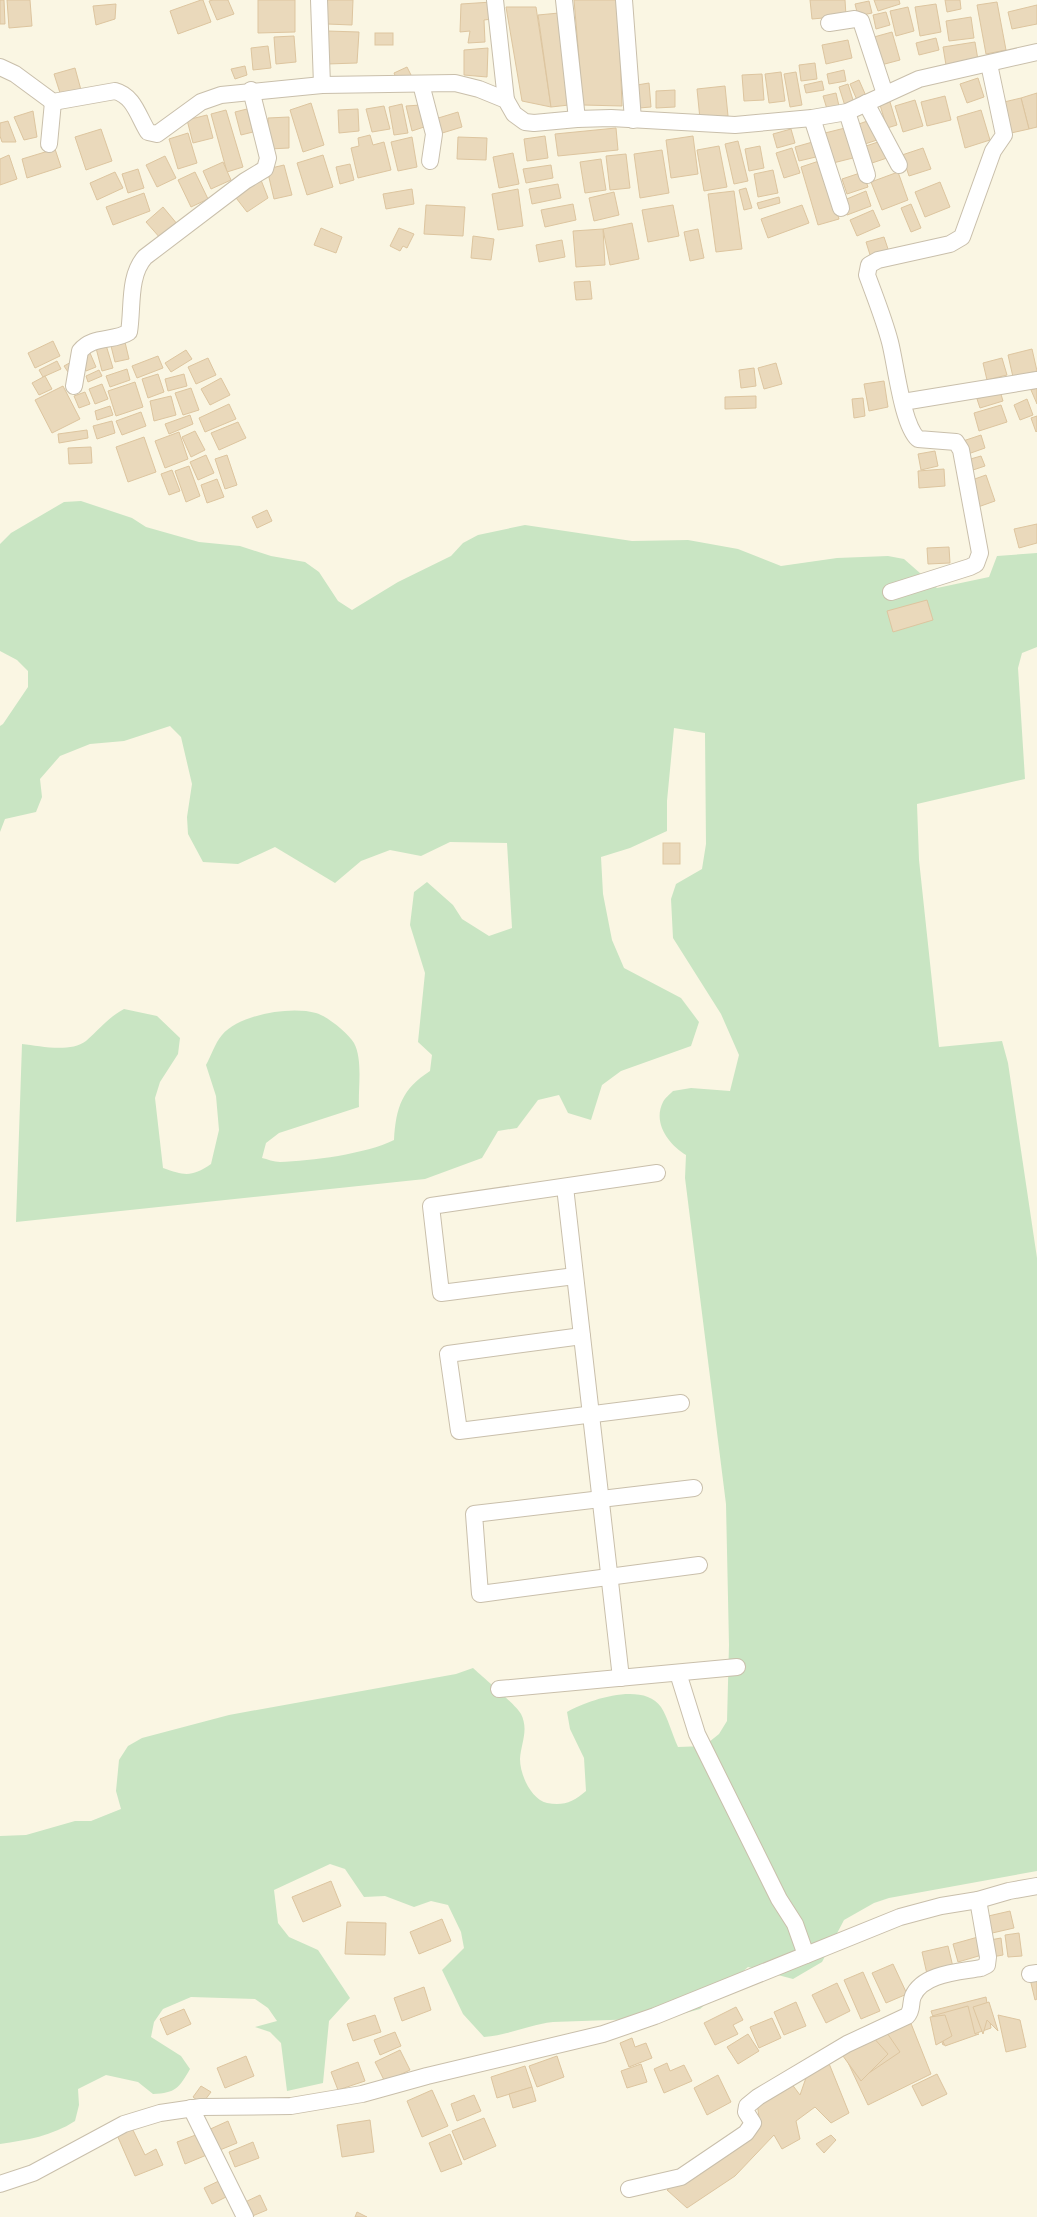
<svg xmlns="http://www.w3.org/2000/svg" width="1037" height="2217" viewBox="0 0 1037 2217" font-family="Arial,sans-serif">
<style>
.green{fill:#c9e5c3}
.building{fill:#ead9bb;stroke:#ddc59f}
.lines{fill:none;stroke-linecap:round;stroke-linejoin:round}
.minor-casing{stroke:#c9bfab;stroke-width:18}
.minor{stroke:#fff;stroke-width:16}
</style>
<rect width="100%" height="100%" fill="#faf6e3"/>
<path class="green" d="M81 501 132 518 146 527 199 542 240 546 271 556 305 562 319 572 338 601 352 610 398 582 451 556 463 543 478 535 525 525 632 541 688 540 738 549 781 566 837 558 888 556 904 559 937 588 989 577 997 556 1037 553V647L1022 653 1018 668 1025 779 917 804 919 860 939 1047 1002 1041 1008 1063 1037 1258V1871L889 1898 874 1903 844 1920 822 1962 793 1979 748 1967 700 2009 667 2018 553 2022C528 2025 509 2035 484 2037L463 2014 442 1970 464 1948 461 1932 448 1905 431 1901 414 1907 385 1896 364 1897 345 1869 330 1864 274 1890 278 1923 289 1937 318 1950 350 1998 329 2021 323 2083 287 2091 281 2043 270 2032 255 2027 277 2021 268 2008 255 1999 191 1997 163 2009 154 2022 151 2037 181 2056 190 2069C179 2088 176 2093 153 2094L138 2082 106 2075 78 2089 79 2105 75 2121C52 2136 27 2140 0 2144V1836L26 1835 75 1821H91L121 1809 116 1791 119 1760 128 1746 142 1738 229 1715 456 1674 473 1668C483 1677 516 1705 521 1714 529 1730 521 1743 520 1759 520 1775 531 1799 547 1803 564 1806 573 1802 586 1791L584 1758 570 1729 567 1712C588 1700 643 1681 661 1707 668 1718 672 1734 678 1747L704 1746 719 1734 727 1721 729 1645 726 1504 685 1178 686 1155C670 1145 652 1124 663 1102 665 1098 670 1094 673 1091L691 1088 730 1091 739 1055 721 1014 673 938 671 899 676 884 702 869 706 844 705 733 674 728 667 801V831L630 848 601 857 603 894 612 940 624 968 681 998 699 1022 691 1046 621 1071 602 1085 591 1120 568 1113 559 1095 538 1100 517 1128 498 1131 482 1158 425 1179 16 1222 22 1044C40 1046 70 1053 86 1041 100 1029 106 1019 124 1009L157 1016 180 1038 178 1054 160 1082 155 1098 163 1168C185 1176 192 1177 211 1164L219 1130 216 1096 206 1065C211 1056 215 1043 222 1035 240 1014 291 1006 316 1013 327 1016 348 1033 354 1043 363 1060 358 1088 359 1107L279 1133 266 1143 262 1158C267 1159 274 1162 280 1162 311 1161 366 1154 394 1140 396 1107 402 1089 430 1071L432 1055 418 1042 425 973 410 925 414 892 427 882 453 905 462 919 489 936 512 928 507 843 450 842 421 856 390 850 361 861 335 883 275 847 238 864 203 862 188 834 187 817 192 784 181 737 170 726 124 741 90 744 60 756 40 779 42 797 36 812 5 819 0 832V726L3 724 28 687V671L17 660 0 651V544L11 533 64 502Z"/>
<g class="building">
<path d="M0 0H4L5 24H0Z"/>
<path d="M7 0H30L32 26 9 28Z"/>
<path d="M201 0H203L211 22 178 34 170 11Z"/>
<path d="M213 0H228L234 14 217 20 209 1Z"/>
<path d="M258 0H295V32L258 33Z"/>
<path d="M325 0H353L352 25 327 24Z"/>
<path d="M574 0H618L622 106 583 105Z"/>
<path d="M810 0H845L846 16 812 19Z"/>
<path d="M874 0H899L900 4 878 11Z"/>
<path d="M945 0H960L961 9 947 12Z"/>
<path d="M869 1 872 13 858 16 855 4Z"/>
<path d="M492 2V19L484 20 485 42 468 43 470 31 460 32 461 4Z"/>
<path d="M997 2 1006 50 986 54 977 5Z"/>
<path d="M116 4 115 19 96 25 93 6Z"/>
<path d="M936 4 941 32 920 36 915 7Z"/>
<path d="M1037 5V24L1012 29 1008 12Z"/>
<path d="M506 7H536L551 107 522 101Z"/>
<path d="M908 7 914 31 896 36 890 11Z"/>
<path d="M886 12 890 25 876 29 873 15Z"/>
<path d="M559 13 569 105 551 107 538 15Z"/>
<path d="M971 17 974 38 949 41 946 21Z"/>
<path d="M327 31 359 32 357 63 327 64Z"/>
<path d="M892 32 900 60 881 65 874 37Z"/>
<rect x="375" y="33" width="18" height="12"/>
<path d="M294 36 296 62 276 64 274 37Z"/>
<path d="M936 38 939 50 919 55 916 43Z"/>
<path d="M848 40 852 58 826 64 822 45Z"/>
<path d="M975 42 978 60 946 65 943 47Z"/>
<path d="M268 46 271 68 253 70 251 48Z"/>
<path d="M488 48 487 77 464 75V50Z"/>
<path d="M815 63 817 79 801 81 799 65Z"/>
<path d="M245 66 247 75 235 79 231 69Z"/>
<path d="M407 67 412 77 397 80 394 73Z"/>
<path d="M75 68 81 90 61 96 54 74Z"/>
<path d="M844 70 846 81 829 84 827 74Z"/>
<path d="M781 72 785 101 769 103 765 74Z"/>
<path d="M796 72 802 105 790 107 784 74Z"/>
<path d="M762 74 764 100 744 101 742 75Z"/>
<path d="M978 78 984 97 967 103 960 84Z"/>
<path d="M859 80 866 96 857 100 850 84Z"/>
<path d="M822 81 824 90 806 93 804 85Z"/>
<path d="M649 83 651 107 639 108 637 85Z"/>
<path d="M848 84 854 103 845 106 839 87Z"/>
<path d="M725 86 728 116 700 119 697 89Z"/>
<path d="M675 90V107L656 108V91Z"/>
<path d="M836 93 839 106 827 109 823 96Z"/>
<path d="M1037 93V127L1029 129 1021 98Z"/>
<path d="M945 96 951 120 927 126 921 102Z"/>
<path d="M1021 98 1029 129 1011 133 1004 102Z"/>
<path d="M915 100 923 126 903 132 895 106Z"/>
<path d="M890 102 897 125 887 128 880 105Z"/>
<path d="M311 103 324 145 303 152 290 110Z"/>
<path d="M402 104 408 133 394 135 389 107Z"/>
<path d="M421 105 424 127 412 131 406 106Z"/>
<path d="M384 106 390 129 372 132 366 109Z"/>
<path d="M247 109 253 132 241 135 235 112Z"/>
<path d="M358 109 359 131 339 133 338 110Z"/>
<path d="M226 110 243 167 227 172 211 114Z"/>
<path d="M981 110 990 140 965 148 957 117Z"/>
<path d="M33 111 37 137 24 140 14 117Z"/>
<path d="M458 112 462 127 439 134 435 119Z"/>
<path d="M207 115 213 138 193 143 187 120Z"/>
<path d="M289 117V148L269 149 268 118Z"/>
<path d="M873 119 880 139 862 145 856 125Z"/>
<path d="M8 121 16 142H2L0 136V123Z"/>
<path d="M616 128 618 150 558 156 555 134Z"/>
<path d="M845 128 853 158 833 163 825 133Z"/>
<path d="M101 129 112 161 86 170 75 137Z"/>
<path d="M791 129 795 143 777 148 773 134Z"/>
<path d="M188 133 197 163 178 169 169 139Z"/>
<path d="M370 135 373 145 384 142 391 170 358 178 351 148 359 146 358 138Z"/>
<path d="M545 136 548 158 527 161 524 139Z"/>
<path d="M693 136 698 174 671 178 666 140Z"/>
<path d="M412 137 417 167 398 171 391 142Z"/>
<path d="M458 137 487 138 486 160 457 159Z"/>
<path d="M884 140 890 157 869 164 863 147Z"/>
<path d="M738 141 748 181 734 184 725 144Z"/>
<path d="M816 141 820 156 799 161 795 147Z"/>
<path d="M719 146 727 187 704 191 697 150Z"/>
<path d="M760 146 764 168 749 171 745 149Z"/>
<path d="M792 148 800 173 784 178 776 153Z"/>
<path d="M923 148 931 169 909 176 902 155Z"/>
<path d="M55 149 61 167 27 178 22 159Z"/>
<path d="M662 150 669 193 640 198 634 154Z"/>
<path d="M513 153 519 184 499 188 493 157Z"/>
<path d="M626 154 630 188 610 190 606 156Z"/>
<path d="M9 155 17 179 0 185V159Z"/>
<path d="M323 155 333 187 307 195 297 163Z"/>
<path d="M165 156 176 178 157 187 146 165Z"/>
<path d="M601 159 606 190 585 193 580 162Z"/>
<path d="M822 160 839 219 818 225 801 167Z"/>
<path d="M223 162 231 180 211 189 203 171Z"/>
<path d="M350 164 354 180 340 184 336 167Z"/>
<path d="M284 165 292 195 274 199 267 169Z"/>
<path d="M551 165 553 178 526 183 523 169Z"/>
<path d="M138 169 144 188 128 193 122 174Z"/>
<path d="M773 170 778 193 758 197 754 174Z"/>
<path d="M115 172 123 188 97 200 90 183Z"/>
<path d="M195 172 208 199 191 207 178 180Z"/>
<path d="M863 172 868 187 847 194 842 179Z"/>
<path d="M898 172 908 200 882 210 871 182Z"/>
<path d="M261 180 268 198 247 212 233 194Z"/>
<path d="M940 182 950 207 925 217 915 192Z"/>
<path d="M558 184 561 198 532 204 529 189Z"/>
<path d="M746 188 752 208 744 210 739 190Z"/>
<path d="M412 189 414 204 386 209 383 194Z"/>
<path d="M518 189 523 226 498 230 492 194Z"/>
<path d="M734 191 742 249 716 252 708 194Z"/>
<path d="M866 191 871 206 847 215 842 201Z"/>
<path d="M614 192 619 215 594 221 589 198Z"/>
<path d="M144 193 150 211 113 225 106 207Z"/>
<path d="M779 197 780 203 759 209 757 203Z"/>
<path d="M573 204 576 220 545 227 541 210Z"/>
<path d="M911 204 921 228 911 232 901 208Z"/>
<path d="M426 205 465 207 463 236 424 234Z"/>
<path d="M673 205 679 236 648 242 642 210Z"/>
<path d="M802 205 809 223 768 238 761 219Z"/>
<path d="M163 207 178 225 161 239 146 222Z"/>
<path d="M873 210 880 226 857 236 850 220Z"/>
<path d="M632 223 639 259 610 265 603 229Z"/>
<path d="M321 228 342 237 336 253 314 245Z"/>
<path d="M399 228 414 234 407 248 403 246 400 251 390 246Z"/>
<path d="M603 229 605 265 576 267 573 231Z"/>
<path d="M698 229 704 258 690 261 684 232Z"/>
<path d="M473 236 494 239 491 260 471 258Z"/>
<path d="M884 237 889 252 871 258 866 242Z"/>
<path d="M562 240 565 257 539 262 536 245Z"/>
<path d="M590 281 592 299 576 300 574 282Z"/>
<path d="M124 338 129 359 115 362 110 342Z"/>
<path d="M53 341 60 356 35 368 28 353Z"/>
<path d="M106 345 113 368 102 371 96 348Z"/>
<path d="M1032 349 1037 371 1013 377 1008 355Z"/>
<path d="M186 350 192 359 171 372 165 363Z"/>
<path d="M90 353 96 367 86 371 80 357Z"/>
<path d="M158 356 163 368 137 378 132 366Z"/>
<path d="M208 358 216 375 196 384 188 367Z"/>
<path d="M1002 358 1007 375 987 380 983 363Z"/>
<path d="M57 361 61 369 43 377 39 370Z"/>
<path d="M73 361 77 368 68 372 64 366Z"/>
<path d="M776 363 782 384 764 389 758 368Z"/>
<path d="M754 368 756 386 741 388 739 370Z"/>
<path d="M127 369 130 380 110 387 106 376Z"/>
<path d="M99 370 102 376 88 382 86 376Z"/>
<path d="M158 374 164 392 148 398 142 379Z"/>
<path d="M184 374 187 386 168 391 165 379Z"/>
<path d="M45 376 52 389 39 395 32 383Z"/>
<path d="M221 378 230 395 210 405 201 389Z"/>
<path d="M884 381 888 407 869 411 864 384Z"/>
<path d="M135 382 143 407 116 416 108 391Z"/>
<path d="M102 384 108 399 95 404 89 389Z"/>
<path d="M63 386 80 419 52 433 35 400Z"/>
<path d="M191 388 199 410 183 415 175 393Z"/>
<path d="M1037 388V404L1031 390Z"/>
<path d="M1000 391 1003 401 980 408 977 399Z"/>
<path d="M85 392 90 404 79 408 74 396Z"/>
<path d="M171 396 176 415 154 421 150 401Z"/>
<path d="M756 396V408L725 409V397Z"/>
<path d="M863 398 865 416 854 418 852 399Z"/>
<path d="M1027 399 1033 415 1020 420 1014 405Z"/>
<path d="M229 404 236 419 205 432 199 418Z"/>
<path d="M1001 405 1007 422 979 431 974 413Z"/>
<path d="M110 406 113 415 97 420 95 411Z"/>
<path d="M141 412 146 426 122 435 116 421Z"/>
<path d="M190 415 193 424 169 434 165 424Z"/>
<path d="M1037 416V431L1036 432 1031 418Z"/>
<path d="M112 421 115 433 97 439 93 426Z"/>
<path d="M238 422 246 438 219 450 211 433Z"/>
<path d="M87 430 88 438 59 443 58 434Z"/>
<path d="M195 431 205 450 191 457 182 437Z"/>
<path d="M179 432 188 459 165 468 155 441Z"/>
<path d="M981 435 985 448 968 454 963 441Z"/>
<path d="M144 437 156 472 128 482 116 447Z"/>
<path d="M91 447 92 463 69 464 68 448Z"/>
<path d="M935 451 938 466 921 470 918 454Z"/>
<path d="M206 455 214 473 198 480 190 462Z"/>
<path d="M227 455 237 485 225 489 215 459Z"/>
<path d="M981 456 985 466 970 471 967 460Z"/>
<path d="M189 466 200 496 186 502 175 471Z"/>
<path d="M944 469 945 486 919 488 918 471Z"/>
<path d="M172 470 180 491 169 495 161 474Z"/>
<path d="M986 475 995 501 978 507 969 481Z"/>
<path d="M217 479 224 497 207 503 201 485Z"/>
<path d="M267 510 272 521 257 528 252 517Z"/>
<path d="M1037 524V543L1019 548 1014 529Z"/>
<path d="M949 547 950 563 928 564 927 548Z"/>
<path d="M927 600 933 620 893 632 887 611Z"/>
<rect x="663" y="843" width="17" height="21"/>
<path d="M331 1881 341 1906 303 1922 292 1897Z"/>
<path d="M1010 1911 1014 1928 988 1934 984 1917Z"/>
<path d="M442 1919 451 1941 419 1954 410 1932Z"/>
<path d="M347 1922 386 1923 385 1955 345 1954Z"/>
<path d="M1019 1933 1022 1956 1008 1957 1005 1935Z"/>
<path d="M978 1937 982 1955 958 1962 953 1944Z"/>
<path d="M1001 1938 1003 1955 992 1957 990 1940Z"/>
<path d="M948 1946 953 1967 927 1974 922 1952Z"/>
<path d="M893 1964 907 1994 886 2003 872 1973Z"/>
<path d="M863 1972 880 2011 861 2019 844 1980Z"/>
<path d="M1037 1977V1999L1035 2000 1030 1979Z"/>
<path d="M837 1983 850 2011 826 2023 812 1995Z"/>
<path d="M424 1987 431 2010 402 2021 394 1998Z"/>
<path d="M986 1997 991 2028 943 2045 931 2011Z"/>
<path d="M796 2002 806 2026 784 2035 774 2012Z"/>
<path d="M989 2002 998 2031 987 2020 983 2034 973 2007Z"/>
<path d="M968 2006 975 2034H979L945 2046 932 2016Z"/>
<path d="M736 2007 743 2020 733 2025 738 2034 715 2045 704 2023Z"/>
<path d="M184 2009 191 2024 167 2035 160 2019Z"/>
<path d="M375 2015 381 2032 353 2041 347 2024Z"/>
<path d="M945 2015 952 2036 936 2045 930 2017Z"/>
<path d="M998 2015 1020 2020 1026 2047 1006 2052Z"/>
<path d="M772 2018 781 2038 759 2048 750 2027Z"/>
<path d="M910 2021 931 2074 868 2105 844 2054Z"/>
<path d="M885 2030 900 2052 860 2079 849 2062Z"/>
<path d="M395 2032 401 2046 380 2055 374 2040Z"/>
<path d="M748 2034 759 2051 738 2064 727 2047Z"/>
<path d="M872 2036 888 2054 861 2081 843 2056Z"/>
<path d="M632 2038 635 2047 646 2043 652 2058 629 2067 620 2043Z"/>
<path d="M400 2050 410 2070 385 2082 375 2062Z"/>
<path d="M246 2056 254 2076 225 2088 217 2068Z"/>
<path d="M557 2056 564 2077 537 2087 529 2066Z"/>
<path d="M828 2061 849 2113 831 2123 815 2107 796 2121 800 2139 782 2149 774 2135 735 2176 687 2208 667 2190 760 2124 757 2103 791 2083 800 2095 808 2072Z"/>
<path d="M358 2062 365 2081 338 2090 331 2072Z"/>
<path d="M667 2063 670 2071 684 2065 692 2081 664 2093 654 2069Z"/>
<path d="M641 2064 647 2082 627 2088 621 2071Z"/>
<path d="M525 2066 532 2087 497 2098 491 2077Z"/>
<path d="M937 2074 947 2094 922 2106 912 2086Z"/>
<path d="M718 2075 731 2102 707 2115 694 2088Z"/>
<path d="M201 2086 211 2092 202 2104 193 2097Z"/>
<path d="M532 2087 536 2101 513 2108 509 2094Z"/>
<path d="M432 2090 448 2126 422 2137 407 2101Z"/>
<path d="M474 2095 481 2111 457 2121 451 2104Z"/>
<path d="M484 2118 496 2146 464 2160 452 2131Z"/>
<path d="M370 2120 374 2152 342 2157 337 2125Z"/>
<path d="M228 2121 237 2143 215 2152 206 2131Z"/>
<path d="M132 2128 145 2155 156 2149 163 2165 135 2176 117 2135Z"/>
<path d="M201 2133 209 2154 185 2164 177 2142Z"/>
<path d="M450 2134 462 2164 441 2172 429 2143Z"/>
<path d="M831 2135 836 2140 824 2153 816 2144Z"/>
<path d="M253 2142 259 2158 235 2167 229 2152Z"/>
<path d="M223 2179 230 2195 212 2204 204 2188Z"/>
<path d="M260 2195 267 2210 250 2217 243 2203Z"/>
<path d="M357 2212 367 2217H355Z"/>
</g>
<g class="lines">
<defs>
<g id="minor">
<path d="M319 0 322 85"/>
<path d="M495 0 506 100"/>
<path d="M564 0 577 119"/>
<path d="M624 0 633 120"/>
<path d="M829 23 855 19 861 21 885 94"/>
<path d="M0 67 15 74 53 102 115 91C134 96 138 116 148 132L157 134 201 102 221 95 322 85 455 83 479 89 506 100 514 114 525 122 534 123 577 119 611 118 735 125 812 118 847 112 919 79 1037 52"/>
<path d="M421 84 434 134 430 161"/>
<path d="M866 103 899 165"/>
<path d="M847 112 867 175"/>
<path d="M812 118 841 208"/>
<path d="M49 144 53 102"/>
<path d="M74 386 80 351C93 335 114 342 129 332 133 308 128 276 145 257L245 181 265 169 268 158 251 90"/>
<path d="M903 402 1037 380"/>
<path d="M891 592 970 567 976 564 980 553 961 450 956 442 918 439C902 424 896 365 890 342 884 319 875 297 867 275L869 265 878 260 950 244 962 237 993 151 1004 135 989 64"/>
<path d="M565 1187 621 1678"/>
<path d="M575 1276 441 1293 431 1206 657 1173"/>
<path d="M582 1336 448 1354 459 1431 681 1403"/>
<path d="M694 1488 474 1514 480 1594 699 1565"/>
<path d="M678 1673 697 1734 779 1899 795 1924 806 1955"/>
<path d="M499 1689 737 1667"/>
<path d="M1030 1974 1037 1973"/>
<path d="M191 2108 245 2217"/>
<path d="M0 2184 33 2173 124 2124 160 2113 201 2107 291 2106 362 2094 427 2076 603 2034 655 2016 900 1917 941 1906 978 1900"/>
<path d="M629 2189 681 2177 746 2133 753 2123 746 2112 747 2106 758 2097 847 2044 907 2016C913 2010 910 2003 913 1996 923 1973 960 1972 981 1968L987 1965 988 1957 978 1900 1009 1891 1037 1886"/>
</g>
</defs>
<use href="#minor" class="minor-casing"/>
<use href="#minor" class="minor"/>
</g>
</svg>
